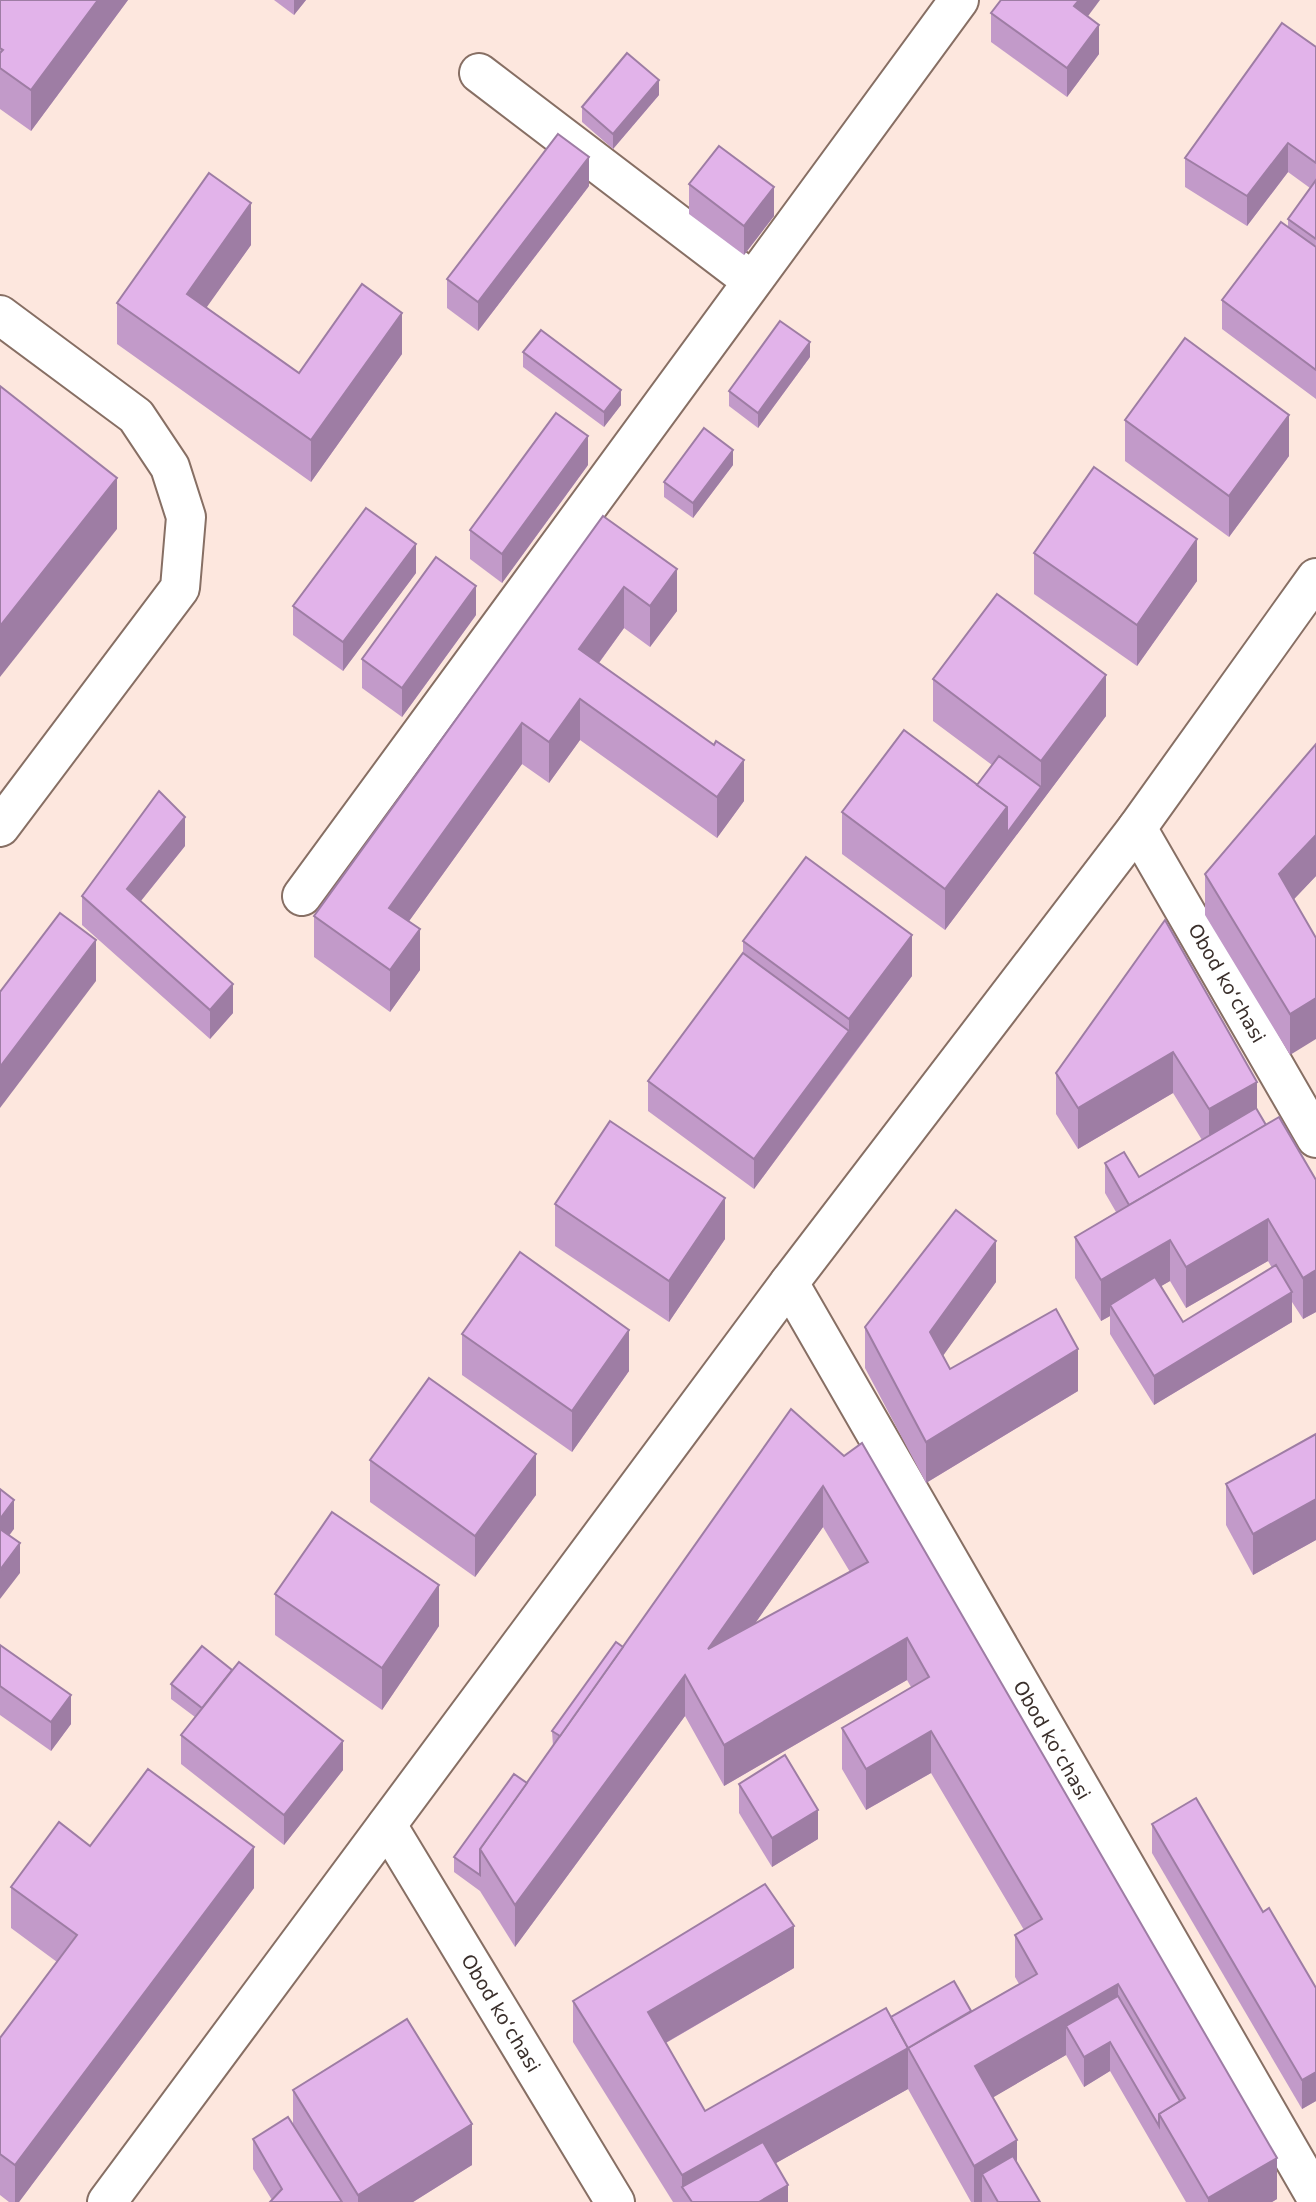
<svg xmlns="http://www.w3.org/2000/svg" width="1316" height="2202" viewBox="0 0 1316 2202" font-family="'DejaVu Sans',sans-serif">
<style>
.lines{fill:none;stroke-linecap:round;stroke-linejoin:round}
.minor-casing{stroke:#876f64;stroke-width:42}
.minor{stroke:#fff;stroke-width:38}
.wall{fill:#c29ac9;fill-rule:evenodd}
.shaded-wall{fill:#9e7da4}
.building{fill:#e2b3ea;stroke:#9e7da4;stroke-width:2;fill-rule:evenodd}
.labels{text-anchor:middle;stroke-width:5;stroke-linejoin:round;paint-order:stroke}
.street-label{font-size:19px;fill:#3a2f2b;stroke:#fff}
</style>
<rect width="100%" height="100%" fill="#fde7de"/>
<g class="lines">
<defs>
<g id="minor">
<path d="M479 73 752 281"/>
<path d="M0 315 136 416 170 467 186 517 180 588 0 827"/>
<path d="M1137 828 1316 1138"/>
<path d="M302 896 959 0"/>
<path d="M789 1283 1316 2197"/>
<path d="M387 1825 615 2202"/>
<path d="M107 2202 789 1283 1137 828 1316 578"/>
</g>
</defs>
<use href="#minor" class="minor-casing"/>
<use href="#minor" class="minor"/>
</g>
<g class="wall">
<path d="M0 0H128L31 131 0 109Z"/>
<path d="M274 0H306L294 15Z"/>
<path d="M991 13 1088 17 1099 54 1067 97 991 42Z"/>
<path d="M1316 47V399L1222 329V300L1288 227V219L1310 188 1288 172 1247 226 1185 187V158Z"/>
<path d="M659 95 613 149 582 122V107Z"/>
<path d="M689 184 774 216 744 255 689 214Z"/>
<path d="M589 186 478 331 447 308V279Z"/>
<path d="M251 245 206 307 299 373 402 354 311 482 117 344V303Z"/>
<path d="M523 352 621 405 604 427 523 367Z"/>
<path d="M810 357 758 428 729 406V391Z"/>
<path d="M1125 420 1289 456 1229 537 1125 461Z"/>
<path d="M588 465 502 583 470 559V530Z"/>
<path d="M733 465 693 518 664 497V482Z"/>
<path d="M603 516 677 611 650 647 624 628 599 663 744 801 717 838 580 740 549 783 522 764 409 921 420 970 390 1012 314 957V916Z"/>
<path d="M1034 553 1197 581 1137 666 1034 594Z"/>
<path d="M416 573 343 671 293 635V606Z"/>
<path d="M476 615 402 717 362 688V659Z"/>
<path d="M933 679 1106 716 945 930 842 854V812L977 785 992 765 933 721Z"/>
<path d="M1316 744V876L1294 899 1290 1055 1205 915V874Z"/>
<path d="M185 846 141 901 233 1013 210 1039 82 925V896Z"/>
<path d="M1165 920 1257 1110 1266 1125 1316 1180V1312L1303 1319 1292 1302V1322L1154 1405 1110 1334V1316L1101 1321 1075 1278V1237L1116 1212 1105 1193V1163L1139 1177 1202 1140 1173 1093 1078 1149 1056 1114V1073ZM1268 1261 1272 1268 1183 1322 1161 1286 1170 1281 1186 1308Z"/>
<path d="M743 941 912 976 754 1189 648 1111V1081L743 953Z"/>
<path d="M555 1204 725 1239 669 1322 555 1246Z"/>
<path d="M996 1282 943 1355 950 1369 1078 1391 926 1483 865 1368V1327Z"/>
<path d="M462 1334 629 1371 572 1452 462 1375Z"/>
<path d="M791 1409 1277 2199 1272 2202H1186L1110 2071 1084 2087 1066 2055 993 2097 1017 2163 1040 2202H971L908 2089 776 2163 788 2202H673L573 2042V2001L794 1968 666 2043 705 2111 891 2017 971 2011 1019 1984 1015 1977V1935L1024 1930 931 1773 866 1810 842 1769V1728L911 1687 907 1680 724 1786 685 1716 515 1947 480 1891 454 1872V1857L527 1783 553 1746 552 1731 623 1647ZM823 1527 850 1572 755 1623Z"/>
<path d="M1316 1434V1540L1253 1575 1226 1525V1484Z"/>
<path d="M370 1460 536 1495 475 1577 370 1502Z"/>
<path d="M275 1594 439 1626 382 1710 275 1635Z"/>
<path d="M0 1645 71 1724 51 1751 0 1715Z"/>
<path d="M171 1684 343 1770 284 1845 181 1764V1735L195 1717 171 1699Z"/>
<path d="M739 1784 818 1839 772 1867 739 1813Z"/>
<path d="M1152 1824 1263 1912 1316 1988V2101L1302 2109 1152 1853Z"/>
<path d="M90 1846 254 1888 19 2202H9L0 2195V2038L57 1962 11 1928V1887Z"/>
<path d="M293 2090 472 2165 413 2202H270L272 2200 253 2169V2139L293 2125Z"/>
</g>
<g class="shaded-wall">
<path d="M98 0H128L31 131V90Z"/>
<path d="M294 0H306L294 15Z"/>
<path d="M1079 0H1100L1074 35V6Z"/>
<path d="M1099 25V54L1067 97V68Z"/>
<path d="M659 80V95L613 149V134Z"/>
<path d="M1288 143V172L1247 226V196Z"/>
<path d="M589 157V186L478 331V302Z"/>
<path d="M774 187V216L744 255V226Z"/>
<path d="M251 203V245L187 335V294Z"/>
<path d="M402 313V354L311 482V440Z"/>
<path d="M810 342V357L758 428V413Z"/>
<path d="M621 390V405L604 427V412Z"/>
<path d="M1289 415V456L1229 537V496Z"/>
<path d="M588 436V465L502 583V554Z"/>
<path d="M733 450V465L693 518V503Z"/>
<path d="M117 478V529L0 677V626Z"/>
<path d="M1197 539V581L1137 666V625Z"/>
<path d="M416 544V573L343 671V642Z"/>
<path d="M677 569V611L650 647V606Z"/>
<path d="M476 586V615L402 717V688Z"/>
<path d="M624 587V628L579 690V649Z"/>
<path d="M1106 675V716L945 930V889L1007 807 1041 787V761Z"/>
<path d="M580 699V740L549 783V742Z"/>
<path d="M522 723V764L389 949V908Z"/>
<path d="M744 760V801L717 838V797Z"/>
<path d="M185 817V846L127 918V889Z"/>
<path d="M1316 835V876L1279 915V874Z"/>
<path d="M420 929V970L390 1012V970Z"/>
<path d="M912 935V976L849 1060V1019Z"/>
<path d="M96 940V981L0 1108V1067Z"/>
<path d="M233 984V1013L210 1039V1010Z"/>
<path d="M1316 998V1039L1290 1055V1014Z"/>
<path d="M849 1031V1060L754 1189V1159Z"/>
<path d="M1173 1052V1093L1078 1149V1108Z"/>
<path d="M1257 1082V1124L1209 1150V1109Z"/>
<path d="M725 1198V1239L669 1322V1281Z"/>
<path d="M1268 1219V1261L1186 1308V1267Z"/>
<path d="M1170 1240V1281L1115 1313 1110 1305V1316L1101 1321V1280Z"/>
<path d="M996 1241V1282L930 1374V1332Z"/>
<path d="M1316 1270V1312L1303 1319V1278Z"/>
<path d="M1292 1292V1322L1154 1405V1376Z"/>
<path d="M629 1330V1371L572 1452V1411Z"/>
<path d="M1078 1349V1391L926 1483V1442Z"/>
<path d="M536 1454V1495L475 1577V1536Z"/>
<path d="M823 1486V1527L708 1690V1649Z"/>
<path d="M1316 1499V1540L1253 1575V1534Z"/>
<path d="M14 1500V1529L0 1548V1519Z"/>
<path d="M20 1543V1573L0 1599V1570Z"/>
<path d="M439 1585V1626L382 1710V1668Z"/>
<path d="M907 1638V1680L724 1786V1745Z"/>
<path d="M685 1675V1716L515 1947V1905Z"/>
<path d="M71 1695V1724L51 1751V1722Z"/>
<path d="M931 1731V1773L866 1810V1769Z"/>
<path d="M343 1741V1770L284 1845V1815Z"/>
<path d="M818 1810V1839L772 1867V1838Z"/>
<path d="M254 1847V1888L19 2202H15V2165Z"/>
<path d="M794 1926V1968L648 2053V2012Z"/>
<path d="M1118 1984V2025L1066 2026V2055L975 2108V2066Z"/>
<path d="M1110 2042V2071L1084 2087V2057Z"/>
<path d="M908 2048V2089L707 2202 682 2187V2175Z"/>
<path d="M1316 2072V2101L1302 2109V2080Z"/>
<path d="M472 2124V2165L413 2202H358V2195Z"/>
<path d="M1017 2140V2182L982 2174V2202H974V2166Z"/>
<path d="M1277 2158V2199L1272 2202H1208V2198Z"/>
<path d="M788 2185V2202H759Z"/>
</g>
<g class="building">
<path d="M0 0H98L31 90 0 68V53L3 50 0 48Z"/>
<path d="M1001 0H1079L1074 6 1099 25 1067 68 991 13Z"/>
<path d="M1282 23 1316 47V163L1288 143 1247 196 1185 158Z"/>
<path d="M627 53 659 80 613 134 582 107Z"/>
<path d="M558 134 589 157 478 302 447 279Z"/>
<path d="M719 146 774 187 744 226 689 184Z"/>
<path d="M209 173 251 203 187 294 299 373 362 284 402 313 311 440 117 303Z"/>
<path d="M1316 180V239L1288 219Z"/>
<path d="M1281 222 1316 247V370L1222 300Z"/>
<path d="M780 321 810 342 758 413 729 391Z"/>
<path d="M541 330 621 390 604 412 523 352Z"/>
<path d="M1185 338 1289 415 1229 496 1125 420Z"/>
<path d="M0 386 117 478 0 626Z"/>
<path d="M556 413 588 436 502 554 470 530Z"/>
<path d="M704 428 733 450 693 503 664 482Z"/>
<path d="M1094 467 1197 539 1137 625 1034 553Z"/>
<path d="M366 508 416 544 343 642 293 606Z"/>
<path d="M603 516 677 569 650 606 624 587 579 649 714 745 716 741 744 760 717 797 580 699 549 742 522 723 389 908 420 929 390 970 314 916Z"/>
<path d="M436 557 476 586 402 688 362 659Z"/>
<path d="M997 594 1106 675 1041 761 933 679Z"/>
<path d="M904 730 1007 807 945 889 842 812Z"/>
<path d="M1316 744V835L1279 874 1316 938V998L1290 1014 1205 874Z"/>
<path d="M999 756 1041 787 1007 833V807L977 785Z"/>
<path d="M159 791 185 817 127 889 233 984 210 1010 82 896Z"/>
<path d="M806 857 912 935 849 1019 743 941Z"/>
<path d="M60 913 96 940 0 1067V992Z"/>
<path d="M1165 920 1257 1082 1209 1109 1173 1052 1078 1108 1056 1073Z"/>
<path d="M743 953 849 1031 754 1159 648 1081Z"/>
<path d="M1256 1108 1266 1125 1129 1205 1105 1163 1124 1152 1139 1177Z"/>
<path d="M1279 1117 1316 1180V1270L1303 1278 1268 1219 1186 1267 1170 1240 1101 1280 1075 1237Z"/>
<path d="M610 1121 725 1198 669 1281 555 1204Z"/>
<path d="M956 1210 996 1241 930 1332 950 1369 1056 1309 1078 1349 926 1442 865 1327Z"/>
<path d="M520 1252 629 1330 572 1411 462 1334Z"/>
<path d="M1276 1265 1292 1292 1154 1376 1110 1305 1155 1277 1183 1322Z"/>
<path d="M429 1378 536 1454 475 1536 370 1460Z"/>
<path d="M791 1409 844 1456 862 1443 1277 2158 1208 2198 1159 2114 1185 2098 1118 1984 975 2066 1017 2140 974 2166 908 2048 1037 1974 1015 1935 1042 1919 931 1731 866 1769 842 1728 929 1677 907 1638 724 1745 685 1675 515 1905 480 1849ZM823 1486 868 1562 708 1649Z"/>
<path d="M1316 1434V1499L1253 1534 1226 1484Z"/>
<path d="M0 1489 14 1500 0 1519Z"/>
<path d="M332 1512 439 1585 382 1668 275 1594Z"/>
<path d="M0 1529 20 1543 0 1570Z"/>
<path d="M616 1642 623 1647 560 1736 552 1731Z"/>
<path d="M0 1645 71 1695 51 1722 0 1686Z"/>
<path d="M202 1646 232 1670 202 1708 171 1684Z"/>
<path d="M239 1662 343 1741 284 1815 181 1735Z"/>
<path d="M785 1755 818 1810 772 1838 739 1784Z"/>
<path d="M148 1769 254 1847 15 2165 0 2154V2038L77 1935 11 1887 59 1822 90 1846Z"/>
<path d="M514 1774 527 1783 480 1849V1875L454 1857Z"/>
<path d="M1196 1798 1263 1912 1269 1908 1316 1988V2072L1302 2080 1152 1824Z"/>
<path d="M765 1884 794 1926 648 2012 705 2111 886 2008 908 2048 682 2175 573 2001Z"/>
<path d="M954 1981 971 2011 908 2048 891 2017Z"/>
<path d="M1118 1996 1180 2101 1159 2114V2126L1110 2042 1084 2057 1066 2026Z"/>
<path d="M407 2019 472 2124 358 2195 293 2090Z"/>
<path d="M288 2117 342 2202H270L282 2189 253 2139Z"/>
<path d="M763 2142 788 2185 759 2202H692L682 2187Z"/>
<path d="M1013 2156 1040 2202H998L982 2174Z"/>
</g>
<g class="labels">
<g class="street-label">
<text transform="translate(1227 983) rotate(60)" y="7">Obod koʻchasi</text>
<text transform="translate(1052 1740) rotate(60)" y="7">Obod koʻchasi</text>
<text transform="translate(501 2013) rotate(59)" y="7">Obod koʻchasi</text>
</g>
</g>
</svg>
